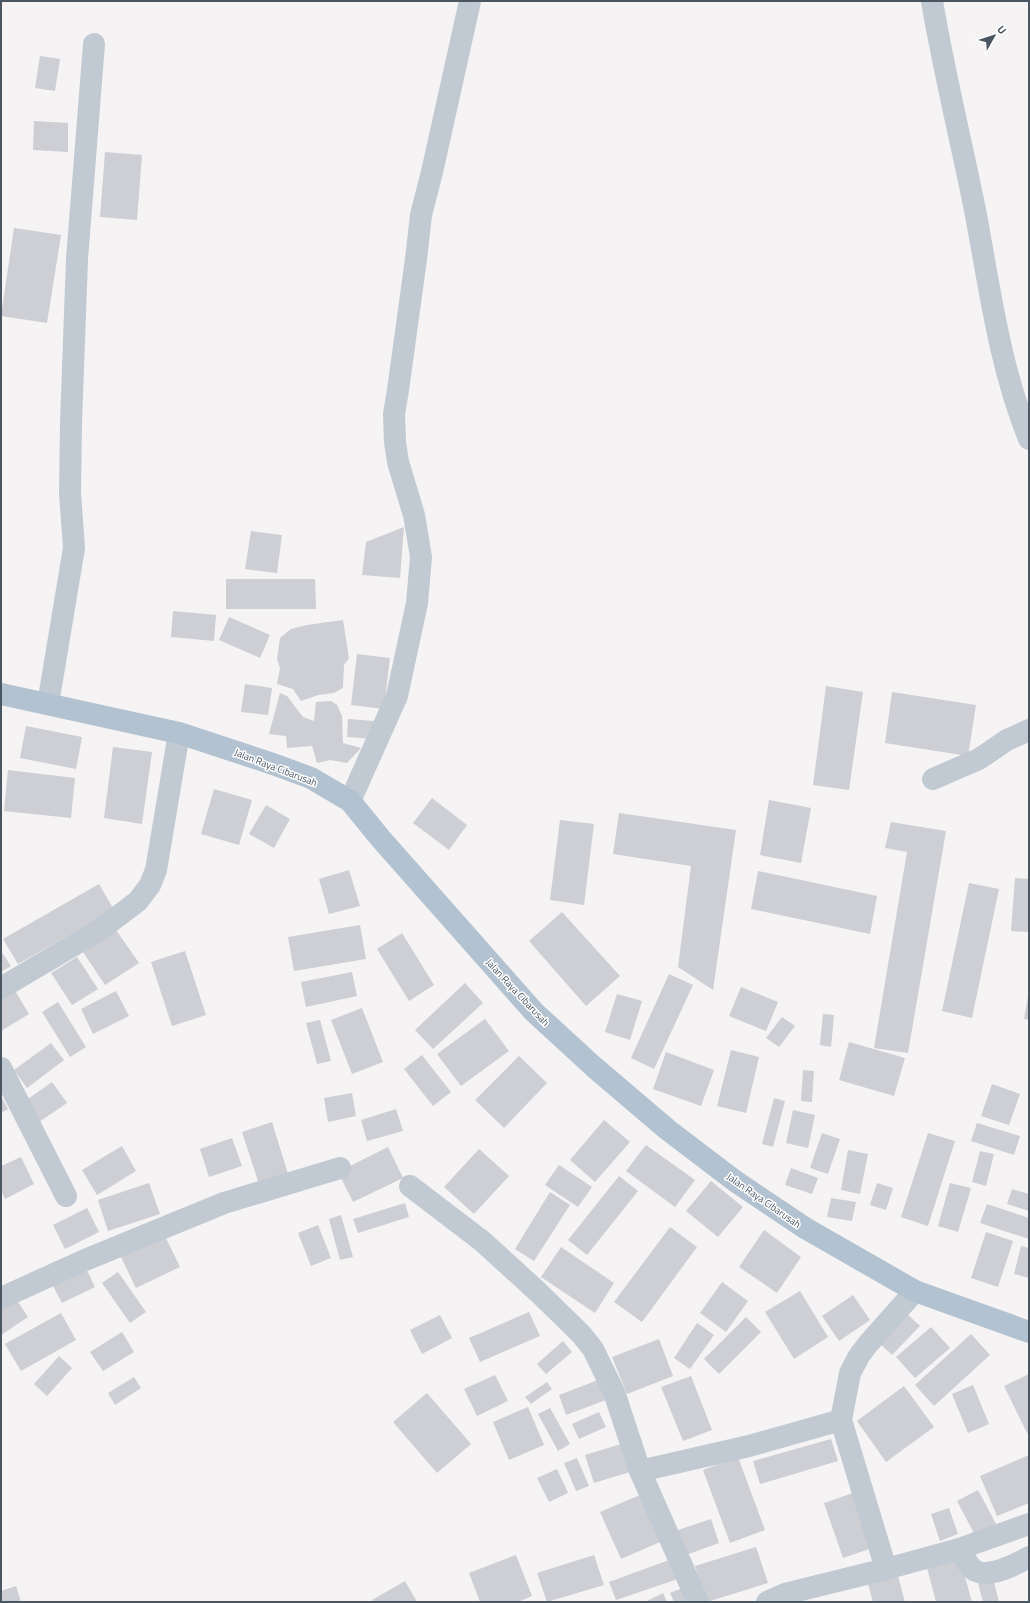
<svg xmlns="http://www.w3.org/2000/svg" width="1030" height="1603" viewBox="0 0 1030 1603" font-family="'Titillium Web',sans-serif">
<style>
.building{fill:#cdcfd5}
.lines{fill:none;stroke-linecap:round;stroke-linejoin:round}
.minor{stroke:#c1cad2;stroke-width:22}
.primary{stroke:#b3c2d1;stroke-width:22}
.labels{text-anchor:middle;stroke-width:3;stroke-linejoin:round;paint-order:stroke}
.street-label{font-size:10px;fill:#4a5661;stroke:#fff}
</style>
<rect width="100%" height="100%" fill="#f5f3f3"/>
<g class="building">
<path d="M40 56 60 59 55 91 35 88Z"/>
<path d="M34 121 68 123V152L33 150Z"/>
<path d="M105 152 142 155 137 220 100 217Z"/>
<path d="M14 228 61 235 47 323 1 316Z"/>
<path d="M404 527 400 578 362 575 366 542Z"/>
<path d="M251 531 282 535 277 573 245 569Z"/>
<path d="M226 579H315L316 609H226Z"/>
<path d="M173 611 216 615 214 641 171 637Z"/>
<path d="M229 617 270 635 260 658 219 640Z"/>
<path d="M343 620 349 658 344 665 343 688 334 693 318 695 301 701 293 689 277 684 280 668 277 659 280 638 291 629 307 625Z"/>
<path d="M357 654 390 658 384 709 351 705Z"/>
<path d="M245 684 272 688 268 715 241 712Z"/>
<path d="M826 686 863 692 849 790 813 785Z"/>
<path d="M892 692 976 705 968 756 885 743Z"/>
<path d="M280 693 287 696 303 717 314 721 316 702 331 701 337 705 342 716 343 743 361 748 347 763 330 760 317 763 312 746 287 748 286 736 269 734Z"/>
<path d="M348 719 374 721 373 739 347 737Z"/>
<path d="M26 726 82 737 76 769 20 758Z"/>
<path d="M113 747 152 752 142 824 104 818Z"/>
<path d="M8 770 75 778 71 818 4 811Z"/>
<path d="M214 789 252 800 239 845 201 834Z"/>
<path d="M432 798 467 825 449 850 413 823Z"/>
<path d="M769 800 811 808 801 863 760 855Z"/>
<path d="M266 805 290 819 274 848 249 834Z"/>
<path d="M619 813 736 830 713 990 678 967 691 866 613 854Z"/>
<path d="M560 820 594 824 584 905 550 900Z"/>
<path d="M891 822 946 831 908 1053 874 1048 907 852 885 848Z"/>
<path d="M349 870 360 906 329 914 319 879Z"/>
<path d="M758 871 877 896 870 934 751 909Z"/>
<path d="M1015 878 1029 879V932L1011 931Z"/>
<path d="M969 883 999 889 972 1018 942 1011Z"/>
<path d="M99 884 114 910 18 964 3 939Z"/>
<path d="M562 912 620 976 586 1006 529 941Z"/>
<path d="M360 925 366 959 294 971 288 937Z"/>
<path d="M116 930 139 963 105 985 83 952Z"/>
<path d="M402 933 434 985 409 1001 377 949Z"/>
<path d="M1 951 11 966 1 972Z"/>
<path d="M185 951 206 1015 172 1026 151 962Z"/>
<path d="M77 957 98 989 72 1005 51 973Z"/>
<path d="M352 972 357 996 306 1007 301 982Z"/>
<path d="M669 974 693 985 654 1069 631 1058Z"/>
<path d="M465 983 483 1003 433 1049 415 1030Z"/>
<path d="M741 987 778 1002 766 1031 729 1016Z"/>
<path d="M14 989 29 1014 1 1031V997Z"/>
<path d="M116 991 129 1016 93 1034 81 1009Z"/>
<path d="M617 994 642 1001 630 1040 605 1032Z"/>
<path d="M1028 997H1029V1020L1024 1019Z"/>
<path d="M58 1002 86 1047 70 1057 42 1012Z"/>
<path d="M362 1008 383 1062 352 1074 331 1020Z"/>
<path d="M823 1014 834 1015 831 1047 820 1045Z"/>
<path d="M782 1017 795 1026 779 1047 766 1038Z"/>
<path d="M485 1019 509 1051 461 1086 437 1054Z"/>
<path d="M320 1020 331 1061 317 1064 306 1023Z"/>
<path d="M849 1042 905 1058 894 1096 839 1080Z"/>
<path d="M51 1043 64 1060 27 1088 14 1070Z"/>
<path d="M731 1050 759 1057 746 1113 717 1106Z"/>
<path d="M666 1052 714 1070 701 1106 653 1089Z"/>
<path d="M422 1055 451 1092 433 1106 404 1069Z"/>
<path d="M519 1056 547 1083 504 1128 475 1100Z"/>
<path d="M803 1070 814 1071 812 1102 801 1101Z"/>
<path d="M52 1082 67 1103 39 1122 25 1101Z"/>
<path d="M992 1084 1020 1094 1009 1125 981 1116Z"/>
<path d="M352 1093 356 1116 328 1122 324 1098Z"/>
<path d="M1 1096 8 1109 1 1113Z"/>
<path d="M774 1098 785 1101 773 1147 762 1144Z"/>
<path d="M396 1109 403 1131 367 1141 361 1120Z"/>
<path d="M793 1110 815 1115 808 1148 786 1143Z"/>
<path d="M604 1120 630 1142 595 1182 570 1160Z"/>
<path d="M272 1122 288 1174 259 1184 242 1132Z"/>
<path d="M977 1123 1020 1136 1014 1155 971 1141Z"/>
<path d="M822 1133 840 1139 828 1174 810 1168Z"/>
<path d="M928 1133 955 1141 928 1226 901 1217Z"/>
<path d="M232 1138 242 1166 209 1177 200 1149Z"/>
<path d="M646 1145 695 1180 675 1207 626 1171Z"/>
<path d="M122 1146 136 1171 97 1195 82 1170Z"/>
<path d="M388 1147 403 1178 353 1202 338 1172Z"/>
<path d="M479 1149 509 1176 474 1214 444 1187Z"/>
<path d="M848 1150 868 1154 860 1194 841 1190Z"/>
<path d="M980 1151 994 1154 986 1186 972 1182Z"/>
<path d="M21 1157 34 1184 5 1199 1 1190V1166Z"/>
<path d="M559 1165 592 1187 578 1207 545 1185Z"/>
<path d="M791 1168 818 1178 812 1194 785 1185Z"/>
<path d="M619 1176 638 1191 587 1255 568 1240Z"/>
<path d="M711 1181 743 1207 718 1237 686 1211Z"/>
<path d="M149 1183 160 1214 108 1231 98 1200Z"/>
<path d="M877 1183 893 1188 886 1210 870 1205Z"/>
<path d="M950 1183 971 1188 958 1232 938 1226Z"/>
<path d="M1012 1189 1029 1194V1211L1007 1204Z"/>
<path d="M550 1192 570 1205 534 1261 515 1249Z"/>
<path d="M831 1198 856 1202 852 1221 827 1217Z"/>
<path d="M405 1203 409 1217 358 1233 353 1219Z"/>
<path d="M987 1204 1029 1218V1239L980 1223Z"/>
<path d="M87 1208 99 1232 65 1249 53 1225Z"/>
<path d="M341 1215 353 1257 340 1260 329 1219Z"/>
<path d="M318 1225 331 1258 311 1266 298 1233Z"/>
<path d="M670 1227 697 1247 642 1322 614 1302Z"/>
<path d="M764 1230 801 1257 777 1293 739 1267Z"/>
<path d="M986 1232 1013 1241 998 1287 971 1278Z"/>
<path d="M164 1234 180 1267 136 1288 120 1255Z"/>
<path d="M1021 1246 1029 1248V1278L1014 1274Z"/>
<path d="M561 1247 614 1283 595 1313 541 1277Z"/>
<path d="M84 1264 95 1287 62 1303 50 1280Z"/>
<path d="M118 1272 146 1312 130 1323 102 1283Z"/>
<path d="M722 1282 748 1301 726 1332 700 1313Z"/>
<path d="M800 1291 828 1337 794 1359 765 1312Z"/>
<path d="M853 1295 870 1320 839 1341 822 1316Z"/>
<path d="M14 1296 28 1317 1 1335V1305Z"/>
<path d="M529 1312 540 1336 480 1362 469 1338Z"/>
<path d="M61 1313 76 1340 21 1371 5 1344Z"/>
<path d="M906 1313 920 1326 892 1355 878 1342Z"/>
<path d="M440 1315 452 1338 422 1354 410 1330Z"/>
<path d="M746 1317 761 1332 719 1374 704 1359Z"/>
<path d="M697 1323 714 1335 690 1369 674 1358Z"/>
<path d="M931 1327 950 1348 915 1378 896 1357Z"/>
<path d="M122 1332 134 1352 103 1371 90 1352Z"/>
<path d="M971 1334 990 1355 934 1406 915 1385Z"/>
<path d="M659 1339 673 1376 627 1394 612 1357Z"/>
<path d="M563 1341 572 1352 546 1374 537 1364Z"/>
<path d="M59 1356 72 1368 47 1396 34 1384Z"/>
<path d="M1029 1374V1432L1027 1433 1004 1386Z"/>
<path d="M495 1375 508 1401 477 1416 464 1389Z"/>
<path d="M691 1376 712 1430 683 1441 661 1387Z"/>
<path d="M134 1377 141 1388 115 1405 108 1393Z"/>
<path d="M598 1380 606 1400 566 1415 559 1395Z"/>
<path d="M547 1382 552 1389 531 1404 525 1397Z"/>
<path d="M973 1385 989 1424 968 1433 952 1394Z"/>
<path d="M904 1386 934 1427 886 1462 857 1421Z"/>
<path d="M427 1393 471 1444 437 1473 393 1422Z"/>
<path d="M528 1407 544 1445 509 1460 493 1422Z"/>
<path d="M550 1408 570 1444 558 1451 538 1414Z"/>
<path d="M599 1412 606 1427 579 1439 572 1424Z"/>
<path d="M831 1439 838 1461 760 1484 753 1461Z"/>
<path d="M621 1444 630 1472 594 1483 585 1455Z"/>
<path d="M1029 1455V1503L997 1516 980 1476Z"/>
<path d="M738 1457 765 1530 730 1543 703 1470Z"/>
<path d="M577 1458 589 1486 576 1491 564 1463Z"/>
<path d="M557 1469 568 1493 549 1502 537 1478Z"/>
<path d="M978 1490 996 1524 975 1535 957 1501Z"/>
<path d="M853 1493 872 1548 843 1558 824 1503Z"/>
<path d="M640 1495 660 1542 621 1559 600 1512Z"/>
<path d="M949 1508 958 1534 940 1541 931 1514Z"/>
<path d="M711 1519 719 1543 686 1555 678 1530Z"/>
<path d="M756 1547 768 1583 707 1602 695 1566Z"/>
<path d="M516 1555 532 1596 518 1602H480L469 1573Z"/>
<path d="M594 1555 604 1585 547 1602 537 1573Z"/>
<path d="M959 1555 972 1602H936L926 1564Z"/>
<path d="M669 1560 678 1579 616 1600 609 1582Z"/>
<path d="M898 1576 905 1602H873L868 1584Z"/>
<path d="M993 1578 999 1602H983L978 1583Z"/>
<path d="M405 1581 417 1602H374L372 1600Z"/>
<path d="M16 1586 21 1602H1V1591Z"/>
<path d="M685 1587 692 1602H674L670 1593Z"/>
<path d="M663 1593 667 1602H645Z"/>
</g>
<g class="lines">
<g class="minor">
<path d="M932 1C944 73 962 144 976 215 990 291 1000 367 1029 439"/>
<path d="M48 704 74 548 70 493 71 423 77 259 94 44"/>
<path d="M933 779 979 759 1007 740 1029 730"/>
<path d="M350 801 397 696 417 603 421 557 414 515 398 462 395 442 394 414 398 390 416 259 421 215 432 172 470 1"/>
<path d="M1 988 101 929 138 901 150 885 156 870 179 733"/>
<path d="M1 1068 66 1196"/>
<path d="M410 1186 482 1241 538 1292 581 1334 593 1349 614 1392 640 1471 698 1602"/>
<path d="M1 1298 85 1260 224 1203 340 1168"/>
<path d="M640 1471 749 1446 841 1420"/>
<path d="M959 1549C964 1556 969 1568 976 1571 990 1578 1017 1564 1029 1557"/>
<path d="M886 1569 959 1549 1029 1524"/>
<path d="M767 1602 785 1594 886 1569 841 1420 850 1373 859 1356 868 1344 915 1291"/>
</g>
<path class="primary" d="M1 694 179 733 273 764 311 778 350 801 381 839 534 1012 594 1067 668 1130 735 1181 805 1228 915 1291 1029 1332"/>
</g>
<g class="labels">
<g class="street-label">
<text transform="translate(276 767) rotate(21)" y="4">Jalan Raya Cibarusah</text>
<text transform="translate(518 992) rotate(47)" y="4">Jalan Raya Cibarusah</text>
<text transform="translate(764 1200) rotate(35)" y="4">Jalan Raya Cibarusah</text>
</g>
</g>
<rect width="1030" height="1603" fill="none" stroke="#4a5661" stroke-width="4"/>
<g transform="translate(994 36) rotate(51)" stroke="#ffffff" stroke-width="3" paint-order="stroke">
<path d="M0-3L7 15L0 10L-7 15Z" fill="#4a5661"/>
<text y="-6" font-size="11" font-weight="bold" text-anchor="middle" fill="#4a5661">U</text>
</g>
</svg>
